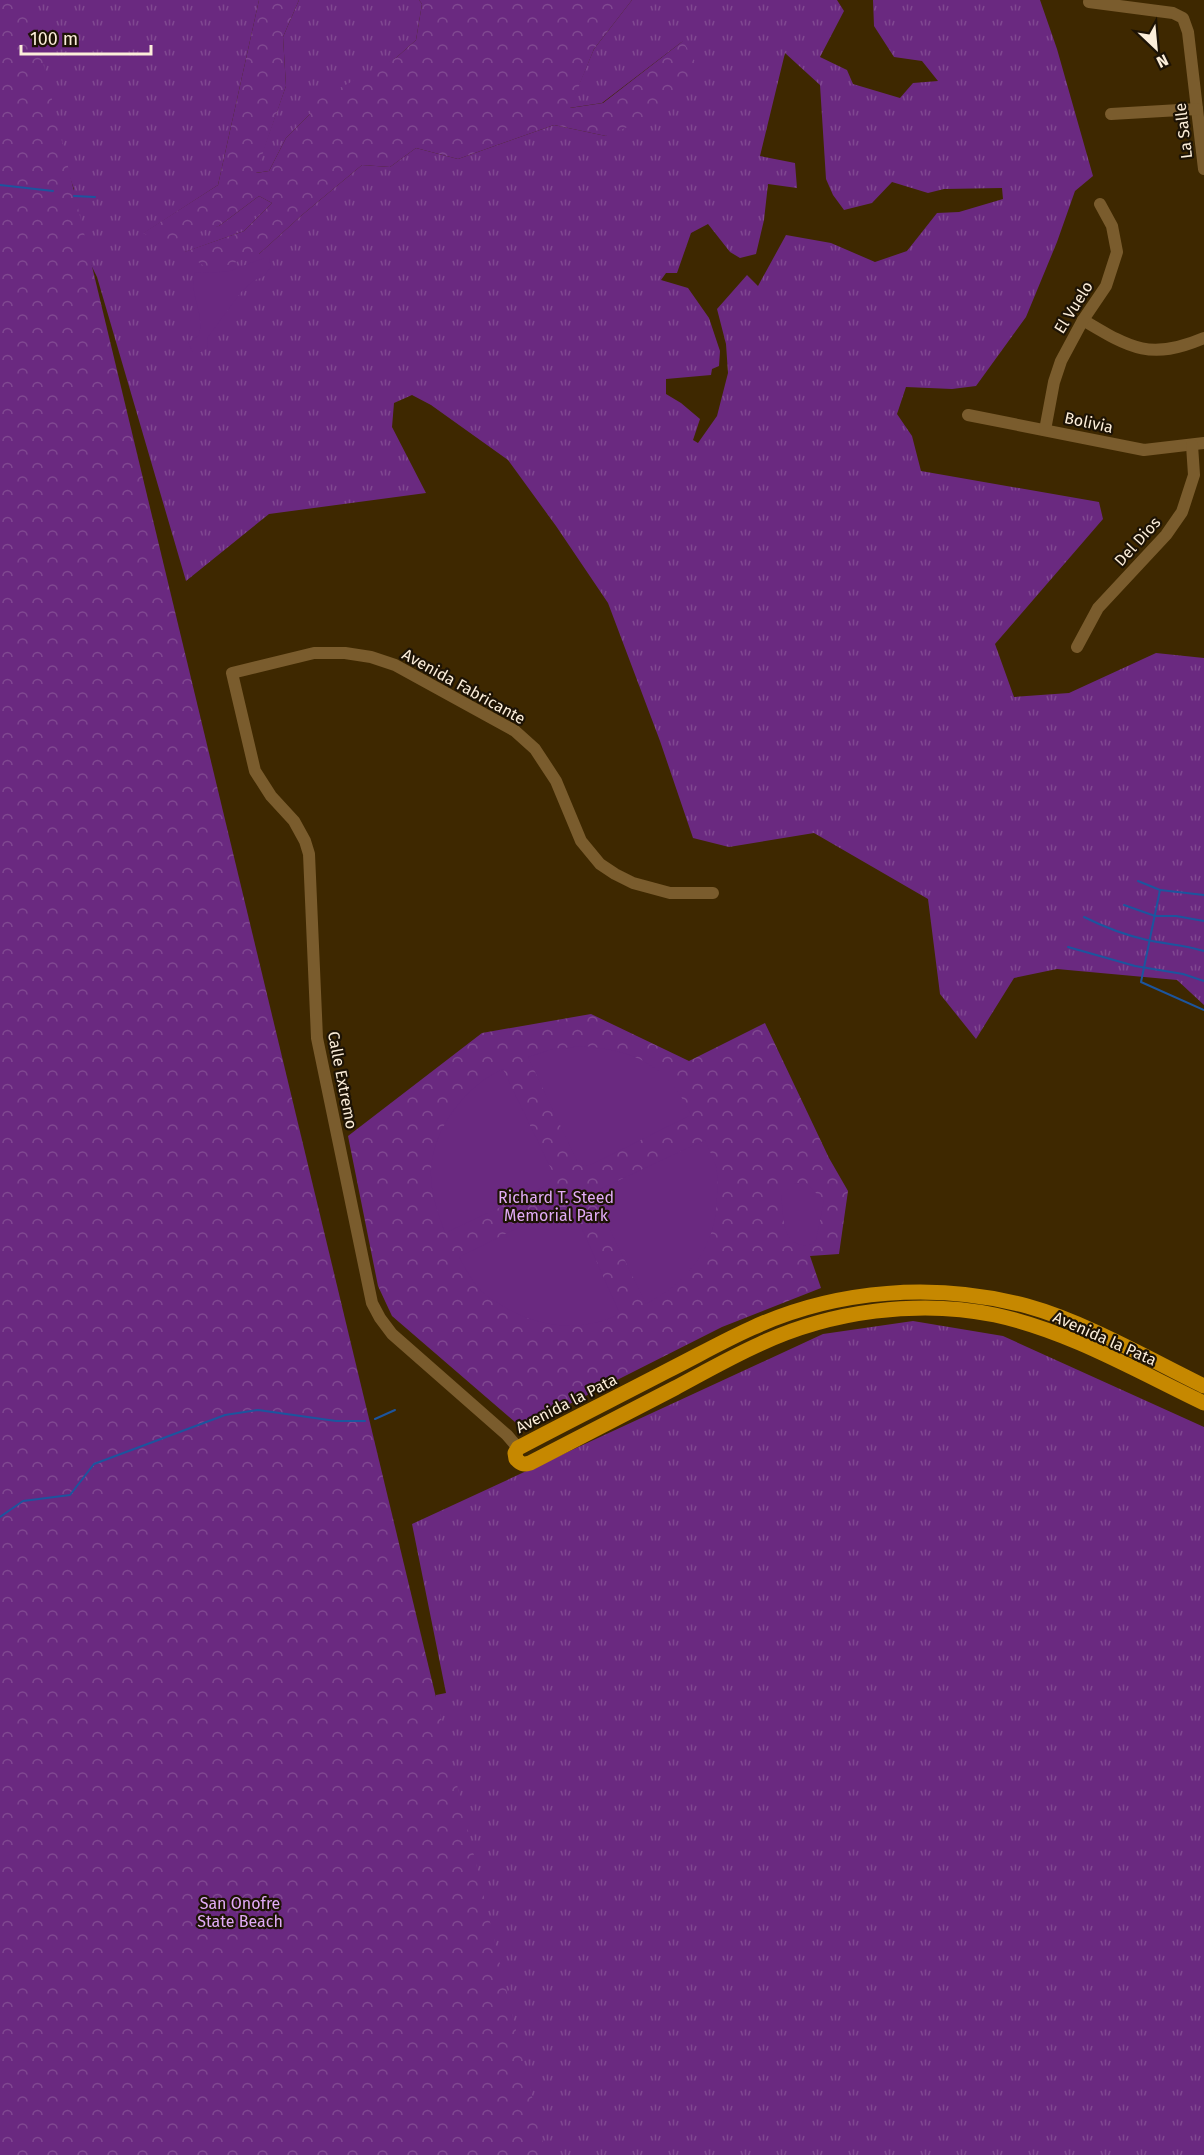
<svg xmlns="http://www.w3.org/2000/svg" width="1204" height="2155" viewBox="0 0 1204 2155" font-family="'Fira Sans',sans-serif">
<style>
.grass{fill:url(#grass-tufts);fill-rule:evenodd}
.forest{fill:url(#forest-crowns)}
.pitch{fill:#6a2980}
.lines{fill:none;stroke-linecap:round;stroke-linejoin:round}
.stream{stroke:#1c559e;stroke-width:2}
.minor{stroke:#7a5c2d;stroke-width:12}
.major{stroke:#c68800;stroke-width:15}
.labels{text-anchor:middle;stroke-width:4.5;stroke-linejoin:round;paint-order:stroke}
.street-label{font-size:16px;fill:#fceeda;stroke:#1d1305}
.park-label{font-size:16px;fill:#e2acf7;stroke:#1d1305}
</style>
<defs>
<pattern id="grass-tufts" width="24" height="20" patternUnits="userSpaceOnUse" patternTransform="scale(1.5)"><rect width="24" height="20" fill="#6a2980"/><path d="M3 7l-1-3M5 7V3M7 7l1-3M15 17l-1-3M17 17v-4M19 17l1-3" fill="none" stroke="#804891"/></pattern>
<pattern id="forest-crowns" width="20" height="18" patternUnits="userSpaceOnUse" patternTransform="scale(1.5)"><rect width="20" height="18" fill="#6a2980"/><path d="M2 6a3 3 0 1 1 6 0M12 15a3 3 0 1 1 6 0" fill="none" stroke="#804891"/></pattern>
</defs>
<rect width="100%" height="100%" fill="#3e2800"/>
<g class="grass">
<path d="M21 0H259L218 185 144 233 219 226 259 196 272 203 244 231 185 252 259 254 302 215 362 165 390 167 416 148 458 159 554 125 606 136 683 41 602 103 569 108 594 49 632 0H837L844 11 820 57 847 70 853 84 900 98 913 83 938 81 922 61 894 57 874 26 873 0H1040L1057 49 1093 176 1075 191 1057 242 1026 317 976 386 952 389 906 387 897 414 912 436 921 471 1099 502 1103 519 995 644 1014 697 1069 693 1156 653 1204 658V1005L1177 980 1057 969 1014 978 976 1039 940 994 928 899 814 833 729 847 693 838 660 741 608 603 556 526 508 460 431 405 412 395 394 403 392 427 426 493 269 514 186 581 97 277 65 212 74 189 68 172ZM785 53 820 85 826 179 833 195 844 210 872 203 892 182 928 193 944 189 1002 188 1003 199 959 212 937 213 907 251 875 262 831 243 786 235 758 286 747 275 717 309 726 344 728 373 717 416 698 443 693 440 700 419 681 403 666 394V379L711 375 712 369 719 366 720 351 709 318 688 288 661 280 666 273H677L691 233 708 224 730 252 740 258 756 254 764 220 768 184 797 188 795 163 760 156Z"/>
<path d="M299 0H419L422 4 416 40 397 57 310 114 286 138 269 171 255 173 286 86 283 37Z"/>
<path d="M913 1321 1003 1336 1204 1427V2155H493L413 1801 436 1695 446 1693 412 1524 823 1334Z"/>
</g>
<g class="forest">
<path d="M0 0H28L546 2155H0Z"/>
<path d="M259 0H299L283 37 286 86 256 173 269 171 286 138 310 114 314 102 397 57 416 40 422 4 419 0H632L594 49 570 108 603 103 683 41 700 70 661 113 606 136 554 125 458 159 416 148 390 167 362 165 302 215 259 254 211 271 184 252 244 231 272 203 259 196 219 226 162 243 143 233 218 185Z"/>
<path d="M591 1014 689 1061 765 1023 829 1158 848 1191 839 1254 810 1256 821 1288 722 1327 522 1428 392 1316 378 1286 348 1136 482 1033Z"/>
</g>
<g class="pitch">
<path d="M264 258H269L271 267 263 277 253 281 241 292 208 337 207 348 201 352H193L188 343 199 335C205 312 188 294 195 272L209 273 230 271Z"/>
<path d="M584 1046C636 1051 668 1066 691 1115L588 1166 582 1165 577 1161 528 1057 553 1049Z"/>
<path d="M503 1069 552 1171V1179L548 1185 445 1233C438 1212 430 1193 431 1170 433 1129 465 1086 503 1069Z"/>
<path d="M705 1140C708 1148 713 1157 716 1166 718 1176 718 1188 717 1198 716 1247 688 1282 646 1304L596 1201 595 1194 600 1189Z"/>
<path d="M802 1182 806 1183 824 1201 816 1240 813 1244C781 1252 784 1217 781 1195L794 1184Z"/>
<path d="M566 1207 574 1211 620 1314C580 1333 538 1328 501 1305 495 1301 487 1297 482 1292 472 1282 466 1269 459 1257L558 1208Z"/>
</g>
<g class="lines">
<g class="stream">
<path d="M0 185 53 191"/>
<path d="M74 196 95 197"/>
<path d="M1138 881 1160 890 1141 982 1204 1010"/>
<path d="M1160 890 1204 895"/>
<path d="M1124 905 1155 916H1176L1204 921"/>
<path d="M1084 917C1104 927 1125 935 1147 940 1166 944 1185 945 1204 951"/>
<path d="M1068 947 1135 966 1183 974 1204 981"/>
<path d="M375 1419 395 1410"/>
<path d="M0 1517 23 1501 70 1495 94 1464 225 1415 258 1410 336 1421H365"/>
</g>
<g class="minor">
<path d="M1089 2 1173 13 1183 18 1188 32 1204 169"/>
<path d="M1111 114 1197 109"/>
<path d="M1083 320C1130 348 1150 361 1204 338"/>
<path d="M968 415 1144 450 1204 443"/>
<path d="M1045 430 1054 382 1061 361 1083 320 1106 286 1117 252 1112 226 1100 204"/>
<path d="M1077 647 1098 608 1166 535 1182 512 1194 475 1192 445"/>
<path d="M518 1448 507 1435 392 1334 380 1318 372 1303 317 1038 309 854 305 841 294 821 271 796 255 771 232 673 314 653H345L371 657 395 665 515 731 535 749 556 781 581 841 600 864 615 874 633 883 670 893H713"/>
</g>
<path class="major" d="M1204 1386C1149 1359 1085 1322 1027 1306 936 1282 837 1289 752 1328 723 1341 695 1357 667 1371 617 1397 567 1422 518 1448L515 1453 516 1459C521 1464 523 1465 530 1463 578 1438 626 1413 675 1388 703 1373 731 1357 760 1344 830 1311 919 1299 995 1315 1069 1331 1137 1371 1204 1403"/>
</g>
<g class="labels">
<g class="street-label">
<text transform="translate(1183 131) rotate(-97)" y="6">La Salle</text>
<text transform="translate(1073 307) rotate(-58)" y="6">El Vuelo</text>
<text transform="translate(1089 422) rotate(12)" y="6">Bolivia</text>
<text transform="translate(1137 541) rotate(-48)" y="6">Del Dios</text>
<text transform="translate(464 686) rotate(29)" y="6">Avenida Fabricante</text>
<text transform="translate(343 1080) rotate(79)" y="6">Calle Extremo</text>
<text transform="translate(1105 1338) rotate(24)" y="6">Avenida la Pata</text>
<text transform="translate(566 1403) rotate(-27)" y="6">Avenida la Pata</text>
</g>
<g class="park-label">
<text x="556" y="1203">Richard T. Steed<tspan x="556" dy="18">Memorial Park</tspan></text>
<text x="240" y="1909">San Onofre<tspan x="240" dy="18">State Beach</tspan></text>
</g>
</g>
<g transform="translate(1156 48) rotate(154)" stroke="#1d1305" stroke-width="4.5" paint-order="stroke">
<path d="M0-4.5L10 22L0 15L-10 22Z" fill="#fceeda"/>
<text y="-9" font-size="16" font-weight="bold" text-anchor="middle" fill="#fceeda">N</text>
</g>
<path d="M21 45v9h130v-9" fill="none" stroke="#fceeda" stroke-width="3"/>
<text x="30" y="45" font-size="18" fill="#fceeda" stroke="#1d1305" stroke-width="4.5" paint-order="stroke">100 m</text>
</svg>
